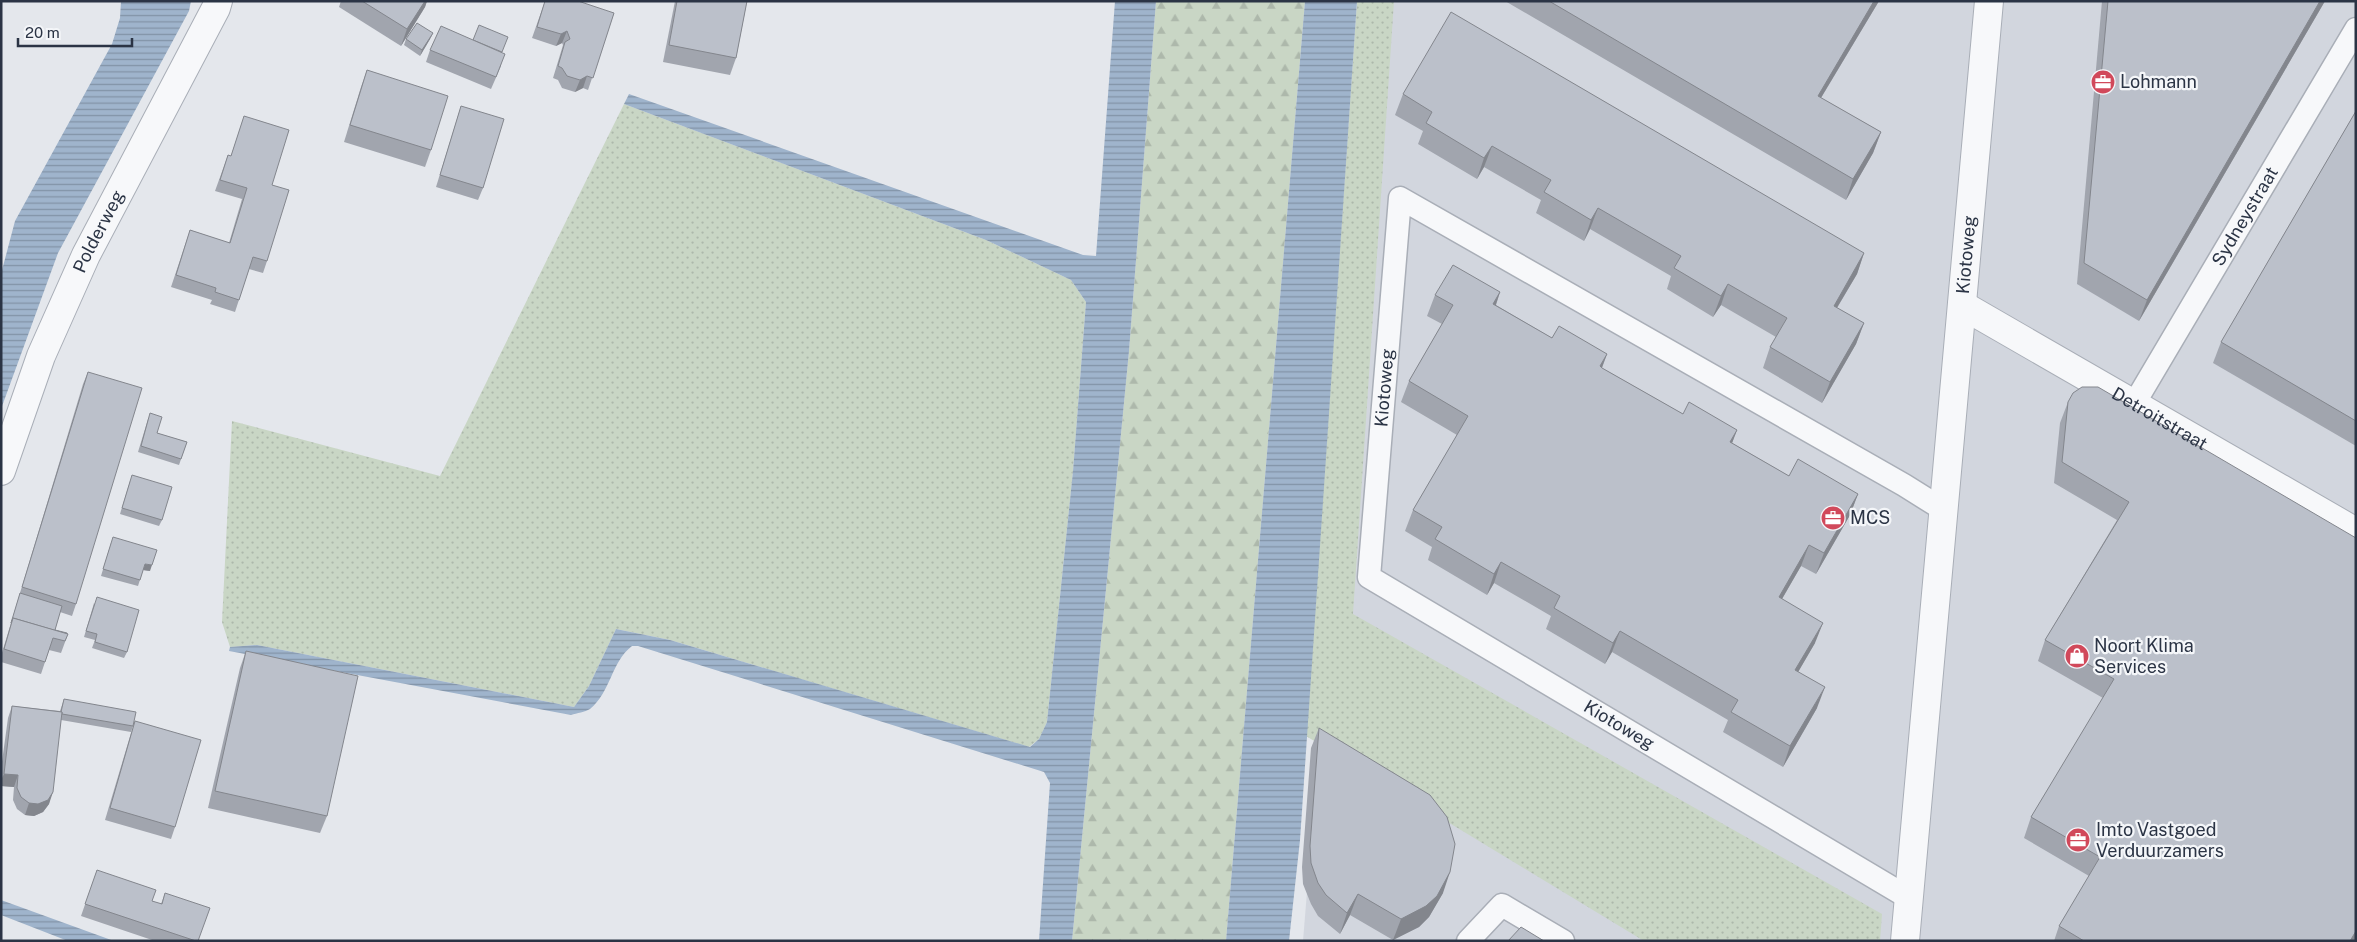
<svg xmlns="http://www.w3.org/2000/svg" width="2357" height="942" viewBox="0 0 2357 942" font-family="'Public Sans',sans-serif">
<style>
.built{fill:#d2d6de}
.grass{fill:url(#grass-dots)}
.forest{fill:url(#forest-firs)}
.water{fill:url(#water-rules)}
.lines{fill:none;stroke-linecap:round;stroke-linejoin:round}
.lane-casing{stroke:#a9aeb7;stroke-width:25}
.street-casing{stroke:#a9aeb7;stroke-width:30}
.lane{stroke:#f7f8fa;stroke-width:22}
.street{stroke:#f7f8fa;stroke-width:28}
.wall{fill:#a1a5ae}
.shaded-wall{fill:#83868d}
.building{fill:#bbc0ca;stroke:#83868d}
.labels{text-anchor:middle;stroke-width:4.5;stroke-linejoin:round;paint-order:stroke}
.poi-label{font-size:18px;fill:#2b3445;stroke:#f4f6f9;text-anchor:start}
.street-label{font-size:18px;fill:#2b3445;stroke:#f4f6f9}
</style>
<defs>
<pattern id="grass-dots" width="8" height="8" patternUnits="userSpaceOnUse" patternTransform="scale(1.25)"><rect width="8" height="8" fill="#c9d6c5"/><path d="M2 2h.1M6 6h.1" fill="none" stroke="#adb8ab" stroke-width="1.8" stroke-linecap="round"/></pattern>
<pattern id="forest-firs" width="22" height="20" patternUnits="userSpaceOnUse" patternTransform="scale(1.25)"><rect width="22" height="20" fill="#c9d6c5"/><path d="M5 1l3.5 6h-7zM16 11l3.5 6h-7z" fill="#adb8ab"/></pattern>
<pattern id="water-rules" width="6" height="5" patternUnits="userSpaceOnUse" patternTransform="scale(1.25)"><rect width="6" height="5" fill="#9fb4cc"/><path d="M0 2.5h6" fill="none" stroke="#8293a7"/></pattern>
</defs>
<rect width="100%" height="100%" fill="#e4e7ec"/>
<path class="built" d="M1380 1H2356V941H1303Z"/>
<g class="grass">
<path d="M1357 1H1394L1353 614 1882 914 1880 941H1644L1306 736Z"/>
<path d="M624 104 986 240 1071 280 1086 302 1073 471 1047 722 1039 739 1029 747 670 640 616 629 589 686 574 707 257 645 230 647 222 622 232 421 440 476Z"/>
</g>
<path class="forest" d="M1156 1H1305L1226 941H1072L1129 351Z"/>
<g class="water">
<path d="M121 1H191L189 11 58 253 1 409V274L15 221 112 44 120 18Z"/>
<path d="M1115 1H1156L1129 351 1072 941H1039L1050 783 1044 772 638 646H632C611 662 611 692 590 709 585 712 577 713 571 715L229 651 230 647 257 645 574 707 589 686 616 629 670 640 1030 747 1039 739 1047 722 1073 471 1086 302 1071 280 986 240 624 104 629 94 1083 255 1096 256Z"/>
<path d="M1305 1H1357L1300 840 1289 941H1226Z"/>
<path d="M1 900 114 941H68L1 915Z"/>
</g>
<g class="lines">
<defs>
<g id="lane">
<path id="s1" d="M2134 404 2356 29"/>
<path id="s2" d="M1909 898 1369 577 1400 198 1904 485 1944 510"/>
<path d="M1468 941 1502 905 1563 941"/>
</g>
<g id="street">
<path id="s3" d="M1962 305 2356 532"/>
<path id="s4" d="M1 471 41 356 86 255 216 8 218 1"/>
<path id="s5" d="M1905 941 1989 1"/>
</g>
</defs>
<use href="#lane" class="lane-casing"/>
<use href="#street" class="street-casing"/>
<use href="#lane" class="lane"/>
<use href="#street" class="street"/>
</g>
<g class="wall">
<path d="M341 1H427L425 7 401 46 339 7Z"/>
<path d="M545 1 614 13 588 90 583 88 575 92 562 88 558 80 553 78 563 45 562 43 556 46 532 38Z"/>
<path d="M675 1H747L736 58 730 75 663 62Z"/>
<path d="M1505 1H1879L1821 98 1881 132 1873 153 1846 200Z"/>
<path d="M2102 1H2325L2139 321 2077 284Z"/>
<path d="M433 33 430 39 420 56 404 45 406 39Z"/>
<path d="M430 50 502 52 501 66 491 89 426 62Z"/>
<path d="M367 70 431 150 425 167 344 142 361 87Z"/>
<path d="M1403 94 1864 253 1857 274 1837 308 1864 323 1856 344 1822 403 1763 368 1770 347 1776 337 1721 305 1713 317 1667 289 1671 276 1590 229 1584 241 1536 213 1541 200 1484 167 1477 179 1418 144 1423 131 1395 115Z"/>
<path d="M461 106 483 188 478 200 436 187Z"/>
<path d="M2356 111V446L2213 363 2221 342Z"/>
<path d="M244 116 272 185 267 261 263 273 249 269 235 312 210 304 212 300 171 287 190 230 229 243 242 199 215 191 228 155 231 156Z"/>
<path d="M1500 292 1496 305 1552 338 1607 354 1602 368 1683 414 1737 430 1732 443 1789 476 1858 494 1850 515 1816 574 1801 566 1782 599 1815 643 1798 672 1817 708 1783 767 1723 732 1728 720 1612 652 1605 664 1546 629 1551 616 1494 583 1487 595 1428 560 1432 547 1405 531 1413 510 1457 435 1401 402 1409 381 1442 324 1427 316 1435 295Z"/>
<path d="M88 372 76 604 72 616 60 612 55 630 68 634 61 653 49 650 41 674 1 662V656L83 384Z"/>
<path d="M2068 402 2356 538V939L2355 941H2054L2059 926 2089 876 2024 838 2031 817 2103 698 2038 661 2045 640 2117 520 2054 483 2060 423Z"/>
<path d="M148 419 157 433 187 442 179 465 138 452Z"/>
<path d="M130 481 162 520 159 526 120 514Z"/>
<path d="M111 543 150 571 143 570 138 586 101 576Z"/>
<path d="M94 603 127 652 124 658 92 648 95 640 84 637Z"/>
<path d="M246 651 327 816 320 833 208 808 240 668Z"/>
<path d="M64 699 133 726 131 732 61 720 49 804 43 812 34 816 25 815 17 809 13 800 14 787 1 786V769L8 718 12 706 60 711Z"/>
<path d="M135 721 175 827 171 839 105 820 131 733Z"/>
<path d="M1319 728 1443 893 1429 917 1419 927 1393 940 1350 915 1340 934 1318 916 1311 904 1303 884 1302 867 1311 748Z"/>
<path d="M97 870 152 901 161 904 165 893 198 941H155L81 916Z"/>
</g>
<g class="shaded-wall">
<path d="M425 1H427L425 7 401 46 407 29Z"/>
<path d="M1874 1H1879L1810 116 1818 96Z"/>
<path d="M2320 1H2325L2139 321 2147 300Z"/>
<path d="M567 31 562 43 556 46 561 34Z"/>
<path d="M433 33 430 39 420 56 422 50Z"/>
<path d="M587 76 583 88 575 92 580 80Z"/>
<path d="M1881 132 1873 153 1846 200 1853 179Z"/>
<path d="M1492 146 1484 167 1477 179 1484 158Z"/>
<path d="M1598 208 1590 229 1584 241 1591 220Z"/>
<path d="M1864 253 1857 274 1826 326 1834 306Z"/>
<path d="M1728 284 1721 305 1713 317 1721 296Z"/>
<path d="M1500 292 1493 313V304Z"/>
<path d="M1864 323 1856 344 1822 403 1830 382Z"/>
<path d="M1607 354 1599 375 1600 366Z"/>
<path d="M1737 430 1729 451 1730 442Z"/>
<path d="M1858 494 1850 515 1816 574 1824 553Z"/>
<path d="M1809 545 1801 566 1771 618 1779 597Z"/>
<path d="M1501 562 1494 583 1487 595 1494 574Z"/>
<path d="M145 564 152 565 150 571 143 570Z"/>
<path d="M1823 623 1815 643 1787 691 1795 670Z"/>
<path d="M1620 631 1612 652 1605 664 1613 643Z"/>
<path d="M1825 687 1817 708 1783 767 1790 746Z"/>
<path d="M4 774 18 775 14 787 1 786V780Z"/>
<path d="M53 792 49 804 43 812 34 816 25 815 29 803Z"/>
<path d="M1450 872 1443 893 1429 917 1419 927 1393 940 1401 919Z"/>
<path d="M1358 894 1350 915 1340 934 1347 913Z"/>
<path d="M2356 931V939L2355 941H2350Z"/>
</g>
<g class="building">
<path d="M362 1H425L407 29Z"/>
<path d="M545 1H578L614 13 593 78 587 76 580 80 567 76 562 68 558 66 565 42 570 39 567 31 561 34 537 27Z"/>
<path d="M677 1H747L736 58 669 45Z"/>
<path d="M1549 1H1874L1818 96 1881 132 1853 179Z"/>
<path d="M2108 1H2320L2147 300 2084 263Z"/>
<path d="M1451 12 1864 253 1834 306 1864 323 1830 382 1770 347 1787 318 1728 284 1721 296 1674 268 1681 256 1598 208 1591 220 1544 192 1551 180 1492 146 1484 158 1426 123 1432 112 1403 94Z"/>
<path d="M417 23 433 33 422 50 406 39Z"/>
<path d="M479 25 508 37 502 52 473 40Z"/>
<path d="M441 26 505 54 496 77 430 50Z"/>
<path d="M367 70 448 96 431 150 350 125Z"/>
<path d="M461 106 504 119 483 188 440 175Z"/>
<path d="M2356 111V421L2221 342Z"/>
<path d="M244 116 289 130 272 185 289 190 267 261 253 257 239 300 215 292 216 288 176 275 190 230 230 243 247 188 220 180 228 155 231 156Z"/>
<path d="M1453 265 1500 292 1493 304 1552 338 1559 326 1607 354 1600 366 1602 368 1683 414 1689 402 1737 430 1730 442 1789 476 1798 459 1858 494 1824 553 1809 545 1779 597 1823 623 1795 670 1825 687 1790 746 1731 712 1738 700 1620 631 1613 643 1554 608 1560 596 1501 562 1494 574 1435 539 1442 527 1413 510 1468 416 1409 381 1453 305 1435 295Z"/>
<path d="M88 372 142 388 76 604 22 587Z"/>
<path d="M2082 387H2098L2356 538V931L2350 941H2084L2059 926 2100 857 2031 817 2114 679 2045 640 2129 502 2062 462 2068 402 2073 393Z"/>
<path d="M150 413 162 417 157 433 187 442 181 459 141 446Z"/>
<path d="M132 475 172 487 162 520 122 508Z"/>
<path d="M113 537 157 550 152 565 145 564 140 580 103 569Z"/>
<path d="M20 593 62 606 55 630 67 633V634L13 618 11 623Z"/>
<path d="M97 597 139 610 127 652 95 642 97 634 86 631Z"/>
<path d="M13 618 68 634 65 641 53 638 45 662 4 649Z"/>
<path d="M246 651 358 676 327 816 215 791Z"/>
<path d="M64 699 136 712 133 726 62 714V712H61Z"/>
<path d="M12 706 62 712 53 792 48 800 38 804 29 803 21 797 17 788 18 775 4 774Z"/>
<path d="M135 721 201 740 175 827 110 808Z"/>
<path d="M1319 728 1430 795 1447 817 1455 844 1450 872 1437 896 1426 906 1401 919 1358 894 1347 913 1326 895 1318 883 1311 863 1310 846Z"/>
<path d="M97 870 156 890 152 901 162 904 165 893 210 908 198 941H196L85 904Z"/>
<path d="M1521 927 1544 941H1508Z"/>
</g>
<defs>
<symbol id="office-disc" viewBox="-11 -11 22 22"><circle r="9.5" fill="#d1495b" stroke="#f4f6f9"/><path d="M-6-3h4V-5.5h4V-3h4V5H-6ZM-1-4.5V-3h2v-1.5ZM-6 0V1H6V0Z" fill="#fff"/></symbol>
<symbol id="shop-disc" viewBox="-11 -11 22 22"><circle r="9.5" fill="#d1495b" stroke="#f4f6f9"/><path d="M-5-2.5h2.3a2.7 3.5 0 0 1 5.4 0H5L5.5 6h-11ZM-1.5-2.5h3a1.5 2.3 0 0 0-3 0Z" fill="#fff"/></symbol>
</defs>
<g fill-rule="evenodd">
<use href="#office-disc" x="2089" y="68" width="28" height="28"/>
<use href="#office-disc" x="1819" y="504" width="28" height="28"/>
<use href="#shop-disc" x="2063" y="642" width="28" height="28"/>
<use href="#office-disc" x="2064" y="826" width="28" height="28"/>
</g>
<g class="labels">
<g class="poi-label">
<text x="2120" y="88">Lohmann</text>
<text x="1850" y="524">MCS</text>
<text x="2094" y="652">Noort Klima<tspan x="2094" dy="21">Services</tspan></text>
<text x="2096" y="836">Imto Vastgoed<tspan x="2096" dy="21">Verduurzamers</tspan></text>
</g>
<g class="street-label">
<text dy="6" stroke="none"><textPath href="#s1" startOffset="218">Sydneystraat</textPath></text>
<text dy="6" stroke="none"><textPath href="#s4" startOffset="259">Polderweg</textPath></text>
<text dy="6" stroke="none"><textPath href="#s5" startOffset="689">Kiotoweg</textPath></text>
<text dy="6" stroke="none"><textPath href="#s2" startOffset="818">Kiotoweg</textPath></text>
<text dy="6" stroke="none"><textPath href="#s3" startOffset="228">Detroitstraat</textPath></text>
<text transform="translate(1619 725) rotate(31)" y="6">Kiotoweg</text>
</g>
</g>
<rect width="2357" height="942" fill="none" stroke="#2b3445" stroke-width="5"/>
<path d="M18 38v8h114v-8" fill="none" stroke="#2b3445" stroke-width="2.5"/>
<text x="25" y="38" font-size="15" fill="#2b3445" stroke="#f4f6f9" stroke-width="4" paint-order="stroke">20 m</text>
</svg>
